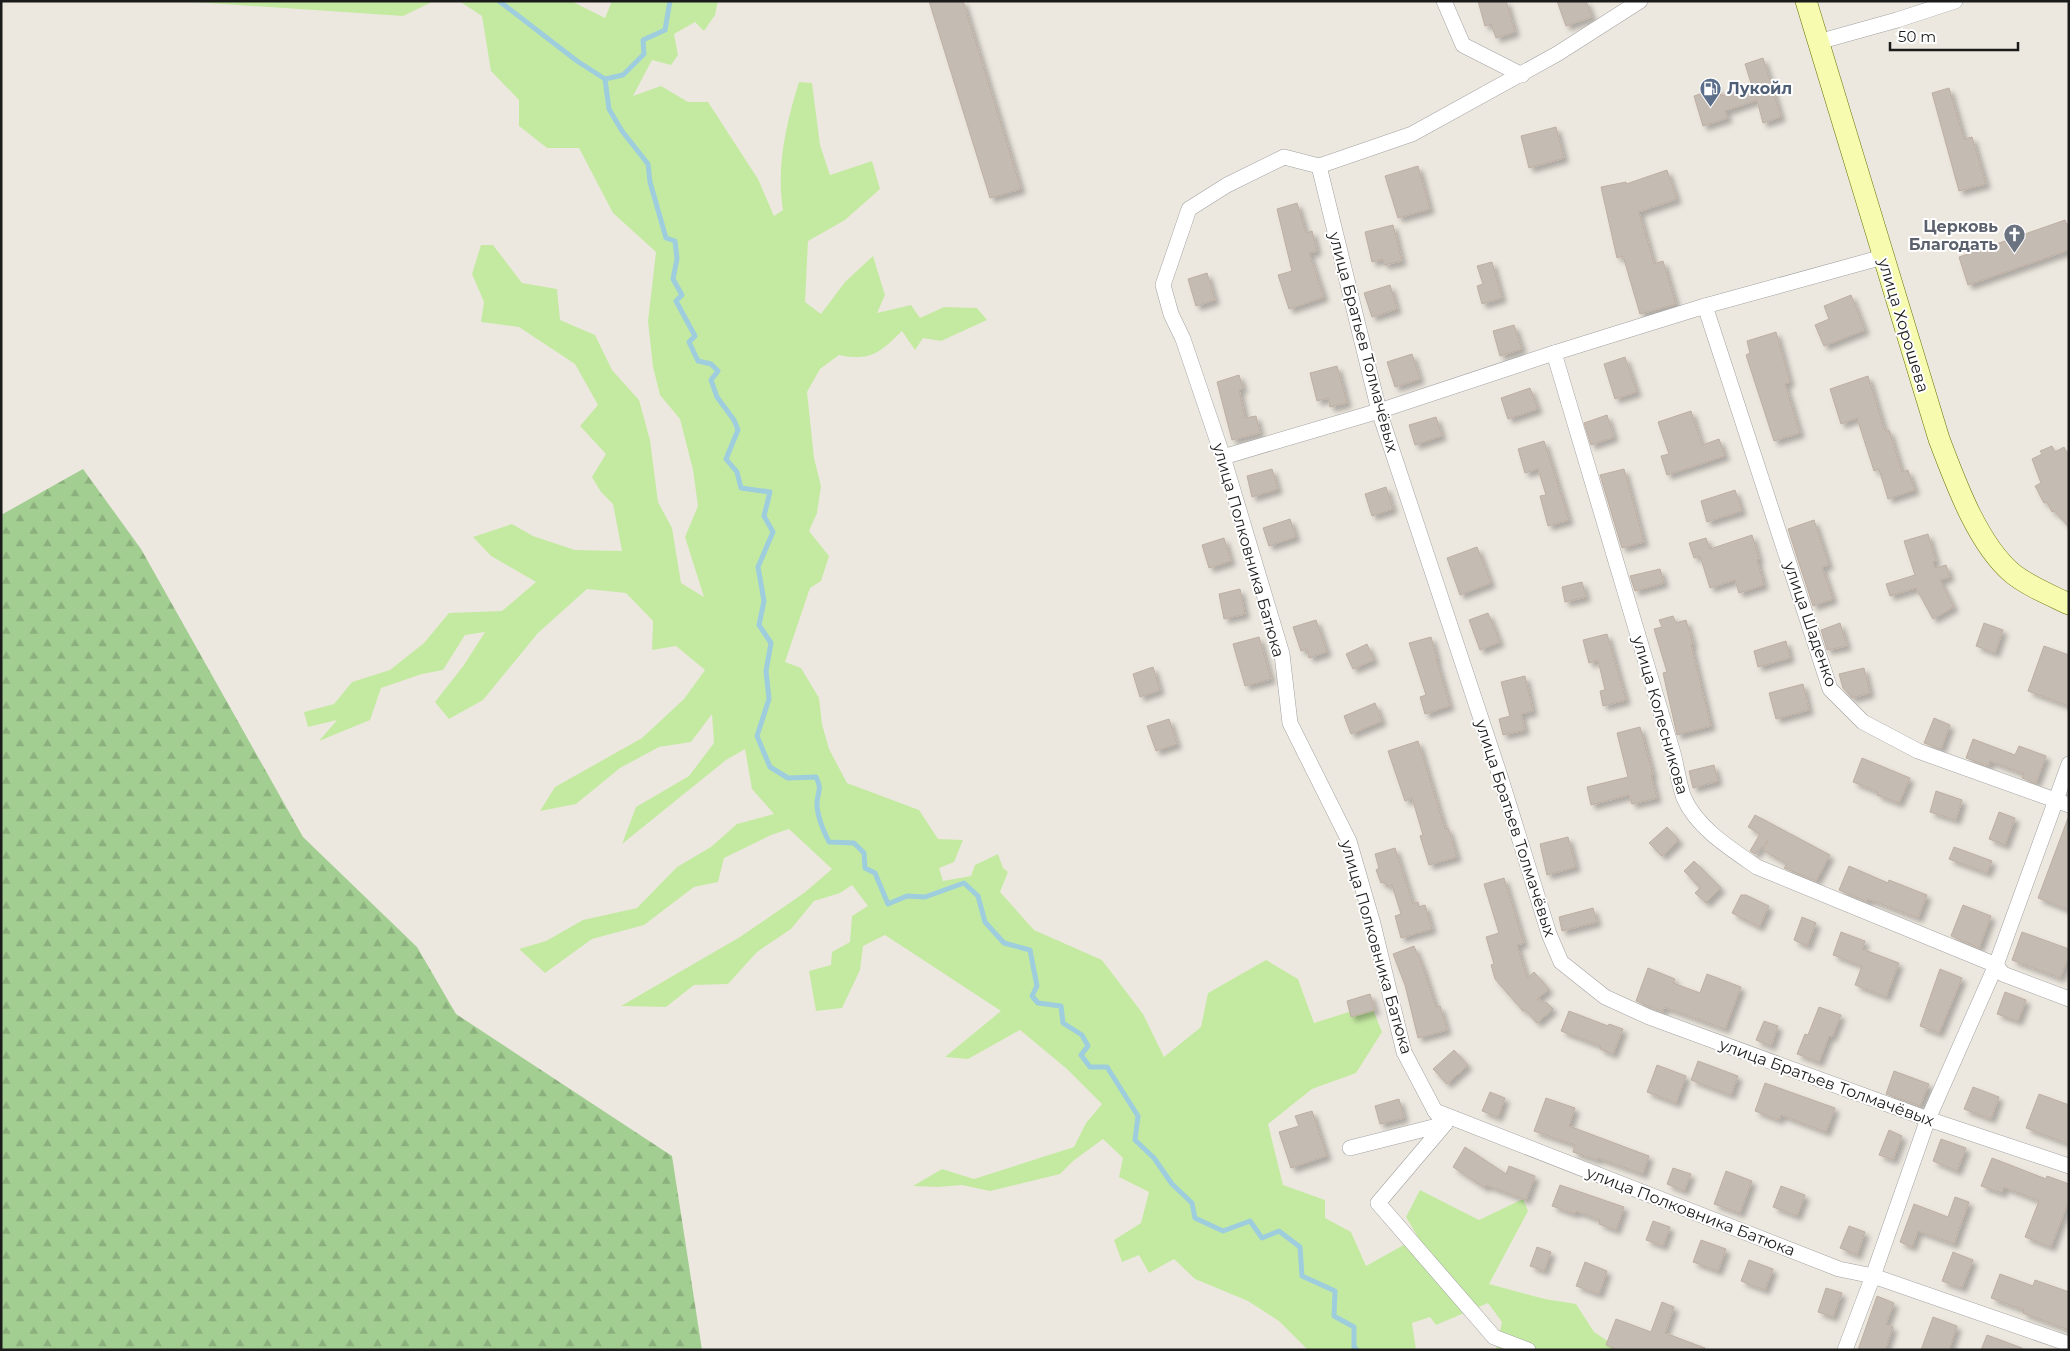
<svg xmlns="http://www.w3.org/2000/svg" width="2070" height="1351" viewBox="0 0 2070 1351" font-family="Montserrat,sans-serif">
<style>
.grass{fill:#c4eaa2}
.forest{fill:url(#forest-firs)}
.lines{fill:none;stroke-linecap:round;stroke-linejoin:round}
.stream{stroke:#9ecddd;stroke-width:5}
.building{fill:#c4bbb3;stroke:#bfafa2;filter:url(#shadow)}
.minor-casing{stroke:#a2a2a2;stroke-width:16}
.secondary-casing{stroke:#647202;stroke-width:22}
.minor{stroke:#fff;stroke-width:15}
.secondary{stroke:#f6fbaf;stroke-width:21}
.labels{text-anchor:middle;stroke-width:4;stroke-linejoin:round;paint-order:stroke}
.service-label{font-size:16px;font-weight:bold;fill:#4e5e75;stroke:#fff;text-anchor:start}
.worship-label{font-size:16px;font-weight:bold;fill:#5b616d;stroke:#fff;text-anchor:end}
.street-label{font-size:16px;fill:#1b1b1b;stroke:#fff}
</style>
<defs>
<pattern id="forest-firs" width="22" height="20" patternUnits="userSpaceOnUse" patternTransform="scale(1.25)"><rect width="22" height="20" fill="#a3ce92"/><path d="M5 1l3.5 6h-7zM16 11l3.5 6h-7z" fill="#8cb07d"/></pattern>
<filter id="shadow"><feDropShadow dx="4.5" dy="4.5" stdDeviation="2.5" flood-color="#0004"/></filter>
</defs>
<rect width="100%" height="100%" fill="#ede8df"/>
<g class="grass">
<path d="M178 1H434L403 16Z"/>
<path d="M459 1H571L605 18 612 1H718L715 15 704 31 695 22 674 34 678 55 671 65 652 60 633 96 661 86 688 102H708L758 179 774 216 783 210C776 168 786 123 799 82L812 83 820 145 830 175 872 161 880 189 845 220 808 241 805 302 821 314 845 282 873 256 885 295 877 313 911 305 920 318 944 307 977 308 987 320 941 341 923 338 915 350 902 331C881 352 870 362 839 355L820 369 807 392 814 458 821 486 817 513 809 531 829 556 821 581 810 588 785 662 801 668 819 698 822 724 829 749 847 783 919 810 938 839 963 840 954 862 939 868 943 881 971 876 975 865 998 854 1003 868 1008 872 1000 892 1034 930 1102 960 1143 1014 1164 1057 1201 1027 1208 993 1266 960 1298 979 1314 1023 1371 1005 1382 1032 1356 1073 1312 1089 1268 1124 1283 1185 1325 1200V1218L1351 1232 1366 1266 1418 1237 1406 1217 1420 1190 1479 1220 1523 1199 1528 1211 1489 1284 1545 1299 1576 1304 1594 1332 1617 1347 1616 1350H1496L1502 1322 1488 1303 1436 1325 1430 1317 1412 1323 1416 1350H1308L1279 1321 1248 1301 1195 1279 1174 1259 1149 1273 1139 1255 1122 1262 1114 1240 1141 1223 1149 1192 1119 1177 1123 1158 1103 1139 1073 1161 1060 1174 990 1191 962 1185 938 1187 913 1186 942 1169 974 1179 1074 1147 1086 1123 1102 1104 1067 1069 1020 1030 968 1059 945 1057 1001 1011 885 935 863 946 860 970 842 1008 816 1011 809 971 831 965 832 952 850 942 852 916 868 906 852 885 840 893 814 901 791 929 757 952 728 984 694 985 666 1007 621 1006 740 937 804 893 832 869 789 829 771 835 724 858 718 882 694 887 644 925 592 939 545 973 519 949 546 941 583 920 637 908 677 867 711 847 737 824 774 814 752 789 745 749 726 760 622 844 636 807 689 776 714 743 712 714 691 742 659 747 620 768 576 804 540 811 555 787 642 738 684 699 705 670 676 646 652 650 653 621 626 593 587 589 538 633 483 700 449 719 435 702 464 665 485 632 465 635 443 670 422 674 381 688 370 720 319 741 337 720 308 727 304 712 334 704 352 682 390 670 424 643 449 613 502 611 536 582 491 556 473 537 512 524 533 536 575 550 622 551 613 504 601 492 592 477 606 454 580 426 598 405 575 364 519 327 481 322 484 302 472 274 481 245H493L522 283 557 289 560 320 595 335 612 370 639 400 650 440 658 502 672 528 681 583 704 597 685 537 698 506 693 470 680 419 660 395 653 367 648 321 656 252 613 213 579 148H547L519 126V100L491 71 482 16Z"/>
</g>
<path class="forest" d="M83 469 141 549 303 837 417 947 456 1014 672 1156 702 1350H1V515Z"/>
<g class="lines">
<g class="stream">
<path d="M499 1 577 61 605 79"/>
<path d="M670 1 665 30 643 40 644 54 623 75 605 79 609 109 622 131 648 164 650 182 666 238 675 241 677 259 673 279 682 295 676 301 695 336 689 342 698 361 711 364 718 371 711 380 717 397 734 420 738 430 726 459 737 472 741 488 770 492 764 516 773 532 758 567 764 601 759 625 771 643 766 671 769 699 757 736 770 767 788 778 816 777C823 792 817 790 817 804 817 817 823 830 829 842L854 843 864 853 865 868 875 873 888 904 907 896 925 897 964 883 978 896 985 922 1004 943 1030 950 1037 986 1032 996 1038 1003 1061 1006 1063 1023 1082 1035 1088 1046 1081 1055 1090 1067H1107L1138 1116 1135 1140 1154 1158 1172 1184 1192 1203 1195 1218 1223 1231 1250 1221 1262 1238 1279 1231 1300 1247 1302 1276 1335 1291 1334 1316 1354 1327V1347L1357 1350"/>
</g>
</g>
<g class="building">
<path d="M929 1H963L1021 189 990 198Z"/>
<path d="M1478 1H1506L1515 32 1496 38 1491 24 1485 26Z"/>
<path d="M1557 1H1586L1592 17 1566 26Z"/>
<path d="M1763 58 1781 117 1763 123 1757 100 1725 111 1728 118 1703 126 1694 96 1718 88 1721 96 1752 86 1745 64Z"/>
<path d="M1949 88 1964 139 1972 137 1986 184 1959 191 1932 93Z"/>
<path d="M1556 127 1564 158 1529 168 1521 136Z"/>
<path d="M1418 166 1430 209 1398 218 1385 176Z"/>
<path d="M1667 170 1677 199 1639 212 1654 264 1663 261 1676 304 1640 314 1623 256 1617 258 1601 187 1626 182V184Z"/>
<path d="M1297 203 1306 233 1312 231 1317 251 1309 253 1324 297 1289 309 1278 275 1292 271 1277 209Z"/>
<path d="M2065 220 2069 230V250L1968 285 1959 257Z"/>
<path d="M1393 225 1402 261 1384 265 1383 259 1372 262 1365 232Z"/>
<path d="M1492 262 1502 298 1482 304 1477 286 1483 284 1477 266Z"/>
<path d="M1207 273 1215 300 1196 306 1188 279Z"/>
<path d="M1390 285 1397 309 1372 317 1364 293Z"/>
<path d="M1851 295 1865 330 1824 346 1815 325 1829 319 1824 306Z"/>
<path d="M1514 325 1522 349 1500 356 1493 331Z"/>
<path d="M1776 332 1790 382 1785 384 1800 433 1774 441 1746 355 1750 353 1747 341Z"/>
<path d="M1412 354 1420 379 1395 387 1387 362Z"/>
<path d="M1625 357 1637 392 1615 399 1604 364Z"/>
<path d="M1337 366 1347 403 1330 407 1328 398 1317 401 1310 373Z"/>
<path d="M1239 375 1243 388 1239 390 1245 418 1256 416 1260 433 1232 440 1217 382Z"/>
<path d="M1868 376 1885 431 1889 430 1902 472 1908 470 1915 490 1888 499 1879 469 1874 471 1857 418 1841 424 1830 389Z"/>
<path d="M1530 388 1538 409 1508 419 1501 398Z"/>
<path d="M1691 411 1702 445 1719 439 1725 456 1667 475 1661 456 1669 454 1658 422Z"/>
<path d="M1607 415 1614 437 1591 445 1584 423Z"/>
<path d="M1436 417 1442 436 1415 445 1409 425Z"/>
<path d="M1544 441 1569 520 1548 526 1540 496 1546 495 1538 469 1525 473 1518 449Z"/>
<path d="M2052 446 2055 452 2064 447 2069 457V527L2054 511 2052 512 2047 502 2044 503 2035 486 2041 483 2032 459 2042 454 2040 451Z"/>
<path d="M1272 469 1278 489 1252 497 1247 476Z"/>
<path d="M1624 469 1644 542 1622 548 1600 475Z"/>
<path d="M1386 487 1393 509 1372 516 1365 494Z"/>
<path d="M1735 490 1742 511 1707 522 1701 501Z"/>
<path d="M1290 519 1296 537 1269 546 1263 528Z"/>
<path d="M1814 520 1829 565 1822 567 1833 599 1813 606 1788 529Z"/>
<path d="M1928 534 1936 561 1933 562 1935 568 1946 565 1950 577 1940 580 1954 607 1933 619 1916 588 1890 596 1886 584 1915 575 1904 541Z"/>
<path d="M1752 535 1759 559 1757 560 1764 585 1739 593 1735 580 1710 588 1700 556 1694 558 1689 543 1706 538 1710 549Z"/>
<path d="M1224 538 1231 561 1209 568 1202 545Z"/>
<path d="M1477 547 1491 583 1460 595 1447 558Z"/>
<path d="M1660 569 1664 583 1635 591 1630 576Z"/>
<path d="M1582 582 1586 597 1565 602 1562 587Z"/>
<path d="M1240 589 1245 614 1224 619 1219 594Z"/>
<path d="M1488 613 1500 642 1480 650 1469 620Z"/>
<path d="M1673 616 1676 623 1686 620 1693 644 1691 645 1711 726 1677 735 1663 673 1667 672 1654 629 1662 627 1659 620Z"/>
<path d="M1316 620 1327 652 1309 658 1307 649 1301 651 1293 627Z"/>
<path d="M1840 623 1847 646 1827 650 1821 630Z"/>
<path d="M1984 623 2003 630 1995 653 1976 646Z"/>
<path d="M1607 634 1626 700 1603 706 1600 691 1605 690 1598 660 1589 663 1583 640Z"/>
<path d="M1259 637 1271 679 1245 686 1233 644Z"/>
<path d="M1431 637 1437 659H1436L1450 706 1425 714 1420 697 1426 695 1409 643Z"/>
<path d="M1786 641 1790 658 1758 667 1754 651Z"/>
<path d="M1367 644 1374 660 1353 669 1346 654Z"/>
<path d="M2044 646 2069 655V706L2028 691Z"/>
<path d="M1153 667 1160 690 1140 697 1133 674Z"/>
<path d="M1864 668 1870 693 1852 698 1843 688 1839 674Z"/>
<path d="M1525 676 1533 711 1521 714 1525 730 1503 735 1499 719 1510 716 1501 682Z"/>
<path d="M1803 684 1809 710 1776 719 1769 693Z"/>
<path d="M1375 703 1382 721 1351 734 1344 716Z"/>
<path d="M1934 718 1950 725 1941 749 1924 743Z"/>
<path d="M1169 719 1177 744 1156 751 1147 726Z"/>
<path d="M1640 727 1653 775H1651L1657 798 1632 804 1629 795 1591 805 1587 787 1628 777 1617 733Z"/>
<path d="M1973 739 2015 755 2019 746 2046 756 2036 783 2022 778 2024 774 1990 761 1988 766 1966 758Z"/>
<path d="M1418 741 1445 829 1448 828 1457 857 1429 865 1420 836 1423 835 1412 798 1405 801 1388 751Z"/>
<path d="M1862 758 1910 778 1899 803 1877 795 1878 792 1853 782Z"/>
<path d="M1714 765 1718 781 1693 788 1689 771Z"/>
<path d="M1936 791 1962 800 1956 820 1930 812Z"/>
<path d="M1999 812 2015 818 2005 845 1989 839Z"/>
<path d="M1755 815 1830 855 1816 881 1784 868 1787 864 1763 850 1768 840 1755 854 1750 851 1760 834 1748 827Z"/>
<path d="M2068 818H2069V910L2038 898Z"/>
<path d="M1667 827 1679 840 1662 856 1649 843Z"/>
<path d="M1568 837 1576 867 1547 875 1540 844Z"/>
<path d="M1954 847 1992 861 1987 873 1949 859Z"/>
<path d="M1395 848 1413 904 1418 902 1419 907 1425 905 1432 929 1401 938 1395 916 1401 914 1392 885 1387 887 1385 882 1381 883 1376 870 1379 868 1375 854Z"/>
<path d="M1694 861 1721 888 1706 903 1695 893 1700 888 1684 871Z"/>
<path d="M1849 866 1888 883 1889 880 1927 895 1918 918 1868 899 1867 902 1839 890Z"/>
<path d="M1504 878 1524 943 1517 945 1527 978 1534 972 1549 989 1537 999 1547 1003 1553 1009 1537 1023 1525 1010 1523 1011 1495 979 1491 965 1494 964 1486 937 1499 933 1484 884Z"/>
<path d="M1741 895H1746L1769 906 1759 927 1732 913Z"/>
<path d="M1963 905 1991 916 1979 948 1951 936Z"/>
<path d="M1593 908 1597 922 1562 931 1559 917Z"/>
<path d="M1802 917 1816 923 1807 946 1794 940Z"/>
<path d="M1841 932 1865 941 1862 949 1899 963 1886 997 1855 985 1862 966 1833 955Z"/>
<path d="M2022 932 2069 949V956L2060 978 2012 960Z"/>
<path d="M1414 946 1423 968 1436 1007 1440 1006 1447 1030 1418 1038 1405 985 1393 954Z"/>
<path d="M1648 968 1675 979 1673 983 1700 993 1707 974 1741 987 1725 1029 1664 1007 1663 1012 1636 1001Z"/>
<path d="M1940 969 1962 978 1939 1033 1920 1026Z"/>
<path d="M2005 992 2026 1000 2018 1021 1997 1014Z"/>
<path d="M1370 994 1375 1010 1351 1017 1347 1001Z"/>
<path d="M1819 1007 1841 1015 1832 1037 1829 1036 1819 1062 1797 1054 1805 1034 1808 1035Z"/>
<path d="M1569 1011 1608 1026 1609 1024 1623 1029 1613 1054 1600 1049 1601 1046 1561 1031Z"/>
<path d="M1764 1021 1778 1026 1771 1046 1756 1040Z"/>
<path d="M1454 1050 1468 1065 1447 1084 1433 1069Z"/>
<path d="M1698 1061 1738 1076 1731 1095 1691 1080Z"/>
<path d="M1657 1065 1686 1076 1676 1103 1647 1092Z"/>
<path d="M1894 1071 1929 1084 1920 1106 1886 1094Z"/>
<path d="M1765 1083 1835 1108 1826 1132 1781 1115 1779 1120 1755 1111Z"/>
<path d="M1973 1087 1999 1097 1991 1119 1964 1109Z"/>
<path d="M1490 1092 1505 1098 1498 1117 1482 1111Z"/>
<path d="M2039 1094 2069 1105V1144L2026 1128Z"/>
<path d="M1546 1098 1575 1108 1569 1126 1649 1156 1643 1174 1598 1158 1597 1160 1573 1152 1575 1145 1534 1131Z"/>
<path d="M1399 1099 1404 1118 1380 1124 1375 1106Z"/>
<path d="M1312 1111 1327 1156 1291 1168 1279 1132 1299 1126 1295 1116Z"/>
<path d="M1889 1130 1902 1136 1893 1160 1879 1155Z"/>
<path d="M1941 1139 1966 1148 1957 1171 1933 1161Z"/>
<path d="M1465 1147 1506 1174 1509 1166 1535 1176 1526 1200 1486 1185 1485 1188 1453 1167Z"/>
<path d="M1992 1158 2046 1179 2047 1176 2069 1184V1200L2051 1247 2025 1237 2039 1201 2004 1187 2002 1193 1981 1186Z"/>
<path d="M1673 1168 1691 1174 1684 1191 1667 1184Z"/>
<path d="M1726 1171 1752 1181 1740 1213 1714 1204Z"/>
<path d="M1560 1185 1624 1207 1616 1230 1599 1224 1600 1220 1576 1211 1575 1214 1552 1206Z"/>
<path d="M1781 1186 1805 1195 1797 1216 1773 1207Z"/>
<path d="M1955 1197 1969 1202 1954 1244 1918 1231 1912 1247 1900 1242 1914 1204 1948 1217Z"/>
<path d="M1653 1221 1670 1227 1663 1246 1646 1240Z"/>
<path d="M1849 1226 1865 1232 1857 1255 1840 1248Z"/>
<path d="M1701 1240 1726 1249 1718 1271 1693 1262Z"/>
<path d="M1537 1247 1551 1252 1544 1271 1530 1266Z"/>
<path d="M1953 1252 1973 1260 1962 1288 1942 1281Z"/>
<path d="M1749 1260 1773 1269 1765 1290 1741 1281Z"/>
<path d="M1585 1262 1607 1271 1599 1294 1576 1286Z"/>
<path d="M2000 1274 2033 1286 2035 1280 2069 1292V1330L2023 1313 2024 1310 1991 1298Z"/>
<path d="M1826 1288 1842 1293 1833 1317 1818 1312Z"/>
<path d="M1877 1296 1894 1303 1886 1324 1893 1327 1885 1350H1858Z"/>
<path d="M1662 1302 1674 1307 1665 1333 1705 1348 1704 1350H1619L1606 1345 1616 1319 1651 1332Z"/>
<path d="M1933 1317 1957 1326 1949 1350H1921Z"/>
<path d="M1987 1335 2022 1348V1350H1981Z"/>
</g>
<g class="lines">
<defs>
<g id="minor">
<path d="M1444 1 1463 45 1522 75"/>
<path d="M1640 1 1557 54 1412 134 1319 166 1284 157 1227 185 1189 209 1163 285 1171 314 1183 339 1223 457 1282 654 1290 723 1349 841 1373 924 1404 1052 1435 1111 1839 1269 1873 1276 2069 1344"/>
<path d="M1818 42 1897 20 1955 1"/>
<path d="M1319 166 1379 411 1500 776 1549 934 1561 962 1605 997 1649 1017 1928 1119 2069 1166"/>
<path d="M1705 306 1830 689 1863 722 1918 751 2069 805"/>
<path d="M1554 353 1673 753C1677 768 1679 785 1684 798 1697 828 1731 849 1757 867L1996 965 2003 974 2069 999"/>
<path d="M1223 457 1379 411 1554 353 1705 306 1883 257"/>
<path d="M1435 1111 1445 1124 1378 1203 1494 1337 1528 1350"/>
<path d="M1350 1148 1445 1124"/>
<path d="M1845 1350 1873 1276 1928 1119 1996 965 2069 764"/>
</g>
<path id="secondary" d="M1806 1 1939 439C1955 481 1977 543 2012 573 2028 586 2050 595 2069 604"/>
</defs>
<use href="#minor" class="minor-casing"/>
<use href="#secondary" class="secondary-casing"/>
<use href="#minor" class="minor"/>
<use href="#secondary" class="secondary"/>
</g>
<defs>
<symbol id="fuel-pin" viewBox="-11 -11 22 30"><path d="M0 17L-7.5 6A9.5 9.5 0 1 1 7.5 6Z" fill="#5c6f8a" stroke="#fff"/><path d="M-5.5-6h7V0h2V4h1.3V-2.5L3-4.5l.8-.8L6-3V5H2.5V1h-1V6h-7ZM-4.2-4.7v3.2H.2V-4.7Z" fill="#fff"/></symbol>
<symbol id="church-pin" viewBox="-11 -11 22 30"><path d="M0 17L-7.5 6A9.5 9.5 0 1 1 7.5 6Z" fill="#6b7280" stroke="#fff"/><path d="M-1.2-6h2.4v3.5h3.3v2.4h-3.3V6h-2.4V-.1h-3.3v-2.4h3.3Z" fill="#fff"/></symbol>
</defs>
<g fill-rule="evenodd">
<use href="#fuel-pin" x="1698" y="76" width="25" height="34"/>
<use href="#church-pin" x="2002" y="222" width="25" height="34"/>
</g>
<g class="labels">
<g class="service-label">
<text x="1727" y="94">Лукойл</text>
</g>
<g class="worship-label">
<text x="1998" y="232">Церковь<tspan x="1998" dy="18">Благодать</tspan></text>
</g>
<g class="street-label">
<text transform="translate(1904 325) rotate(73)" y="6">улица Хорошева</text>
<text transform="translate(1364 342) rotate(75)" y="6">улица Братьев Толмачёвых</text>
<text transform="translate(1249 550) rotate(74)" y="6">улица Полковника Батюка</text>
<text transform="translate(1811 624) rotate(71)" y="6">улица Шаденко</text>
<text transform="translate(1661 715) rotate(74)" y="6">улица Колесникова</text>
<text transform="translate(1516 828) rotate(72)" y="6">улица Братьев Толмачёвых</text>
<text transform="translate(1377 947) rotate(74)" y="6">улица Полковника Батюка</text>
<text transform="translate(1827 1082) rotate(20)" y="6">улица Братьев Толмачёвых</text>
<text transform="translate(1691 1211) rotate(21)" y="6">улица Полковника Батюка</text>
</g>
</g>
<rect width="2070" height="1351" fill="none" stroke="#1b1b1b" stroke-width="5"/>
<path d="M1890 42v8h128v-8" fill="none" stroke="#1b1b1b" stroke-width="2.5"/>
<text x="1898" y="42" font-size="15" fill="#1b1b1b" stroke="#ffffff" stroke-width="4" paint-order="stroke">50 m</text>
</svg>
